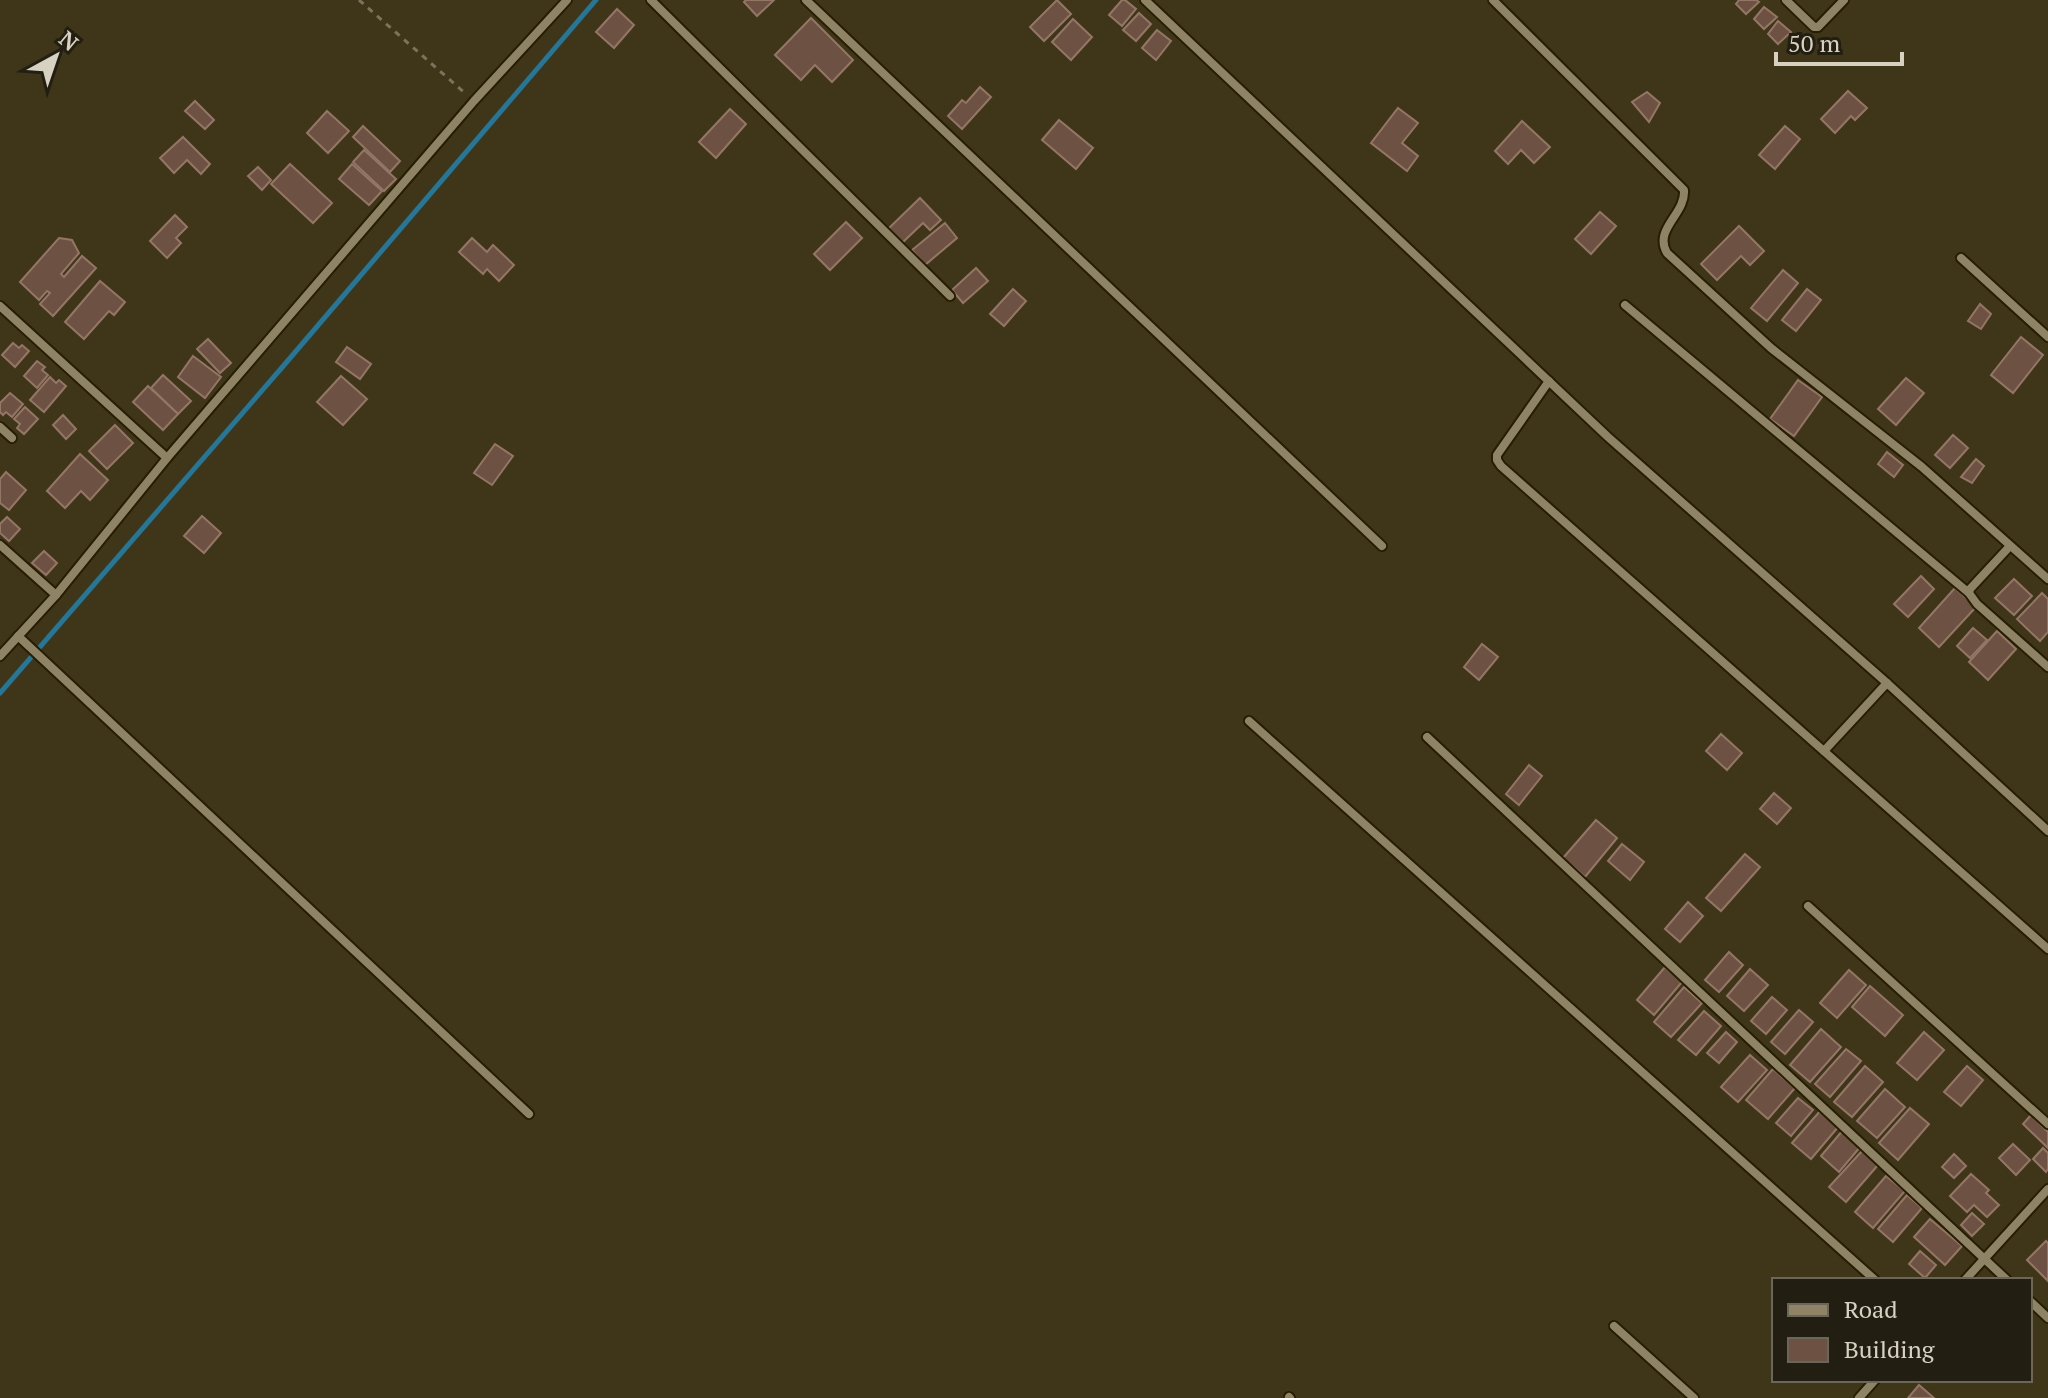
<svg xmlns="http://www.w3.org/2000/svg" width="2048" height="1398" viewBox="0 0 2048 1398" font-family="'PT Serif',serif">
<style>
.lines{fill:none;stroke-linecap:round;stroke-linejoin:round}
.stream{stroke:#257697;stroke-width:5}
.building{fill:#6d5142;stroke:#947666;stroke-width:2}
.street-casing{stroke:#261d02;stroke-width:12}
.path{stroke:#7b735c;stroke-width:3;stroke-dasharray:6 6;stroke-linecap:butt}
.street{stroke:#8e8365;stroke-width:8}
</style>
<rect width="100%" height="100%" fill="#3f361a"/>
<g class="lines">
<path class="stream" d="M0 693 285 364 596 0"/>
</g>
<g class="building">
<path d="M746 0H774L757 16 744 2Z"/>
<path d="M1057 0 1071 14 1044 41 1030 27Z"/>
<path d="M1122 0H1125L1136 9 1122 26 1109 15Z"/>
<path d="M1739 0H1756L1759 2 1746 14 1736 4Z"/>
<path d="M1764 7 1777 17 1764 29 1754 19Z"/>
<path d="M617 9 634 25 614 48 596 32Z"/>
<path d="M1139 13 1151 24 1136 41 1123 30Z"/>
<path d="M811 18 853 60 832 82 815 65 801 80 775 55Z"/>
<path d="M1073 19 1092 37 1071 60 1052 42Z"/>
<path d="M1778 21 1791 32 1778 44 1768 34Z"/>
<path d="M1157 30 1171 41 1156 60 1142 48Z"/>
<path d="M980 87 991 97 962 129 948 116 962 100 966 103Z"/>
<path d="M1848 91 1867 108 1855 120 1851 116 1835 133 1821 119Z"/>
<path d="M1647 92 1660 103 1649 122 1632 102Z"/>
<path d="M195 101 214 120 205 129 185 111Z"/>
<path d="M1398 108 1418 123 1402 143 1418 156 1407 171 1371 143Z"/>
<path d="M730 109 746 124 716 158 699 142Z"/>
<path d="M327 111 349 131 328 153 307 133Z"/>
<path d="M1059 120 1093 148 1076 169 1042 140Z"/>
<path d="M1522 121 1550 147 1534 163 1521 150 1508 164 1495 151Z"/>
<path d="M363 126 400 161 390 172 353 137Z"/>
<path d="M1785 126 1800 139 1775 169 1759 155Z"/>
<path d="M183 137 210 164 201 174 187 160 174 173 160 158Z"/>
<path d="M364 150 396 179 384 191 353 162Z"/>
<path d="M290 164 332 203 313 223 271 184Z"/>
<path d="M352 164 382 191 369 205 339 179Z"/>
<path d="M258 167 271 180 262 190 248 176Z"/>
<path d="M920 198 941 220 930 230 923 223 902 243 888 229Z"/>
<path d="M1600 212 1616 226 1591 254 1575 239Z"/>
<path d="M175 215 187 227 176 238 181 243 167 258 150 241Z"/>
<path d="M846 222 862 238 830 270 814 254Z"/>
<path d="M945 223 957 238 925 265 912 250Z"/>
<path d="M1739 226 1764 251 1750 265 1741 256 1717 280 1701 264Z"/>
<path d="M59 238 72 240 79 253 61 274 64 277 82 256 96 268 53 316 40 304 50 293 47 291 39 300 20 282Z"/>
<path d="M472 238 487 252 493 245 514 265 499 281 487 269 483 274 459 252Z"/>
<path d="M976 268 988 281 963 303 952 290Z"/>
<path d="M1783 270 1798 283 1767 321 1751 308Z"/>
<path d="M100 281 125 302 114 315 109 311 84 339 65 322Z"/>
<path d="M1013 289 1026 301 1004 326 990 314Z"/>
<path d="M1807 289 1821 300 1796 331 1782 320Z"/>
<path d="M1980 304 1991 314 1981 329 1968 321Z"/>
<path d="M2021 337 2043 355 2013 393 1991 375Z"/>
<path d="M208 339 231 363 220 373 197 349Z"/>
<path d="M13 343 19 348 22 345 29 351 15 367 2 355Z"/>
<path d="M347 347 371 364 360 379 336 362Z"/>
<path d="M193 356 221 377 205 398 178 377Z"/>
<path d="M37 361 45 367 42 370 48 375 37 388 24 376Z"/>
<path d="M163 375 191 401 178 414 151 388Z"/>
<path d="M341 376 367 399 343 425 317 402Z"/>
<path d="M50 377 56 383 59 380 66 386 44 412 30 400Z"/>
<path d="M1906 378 1924 393 1896 425 1878 409Z"/>
<path d="M1798 380 1822 397 1794 436 1770 419Z"/>
<path d="M148 386 178 414 163 430 133 402Z"/>
<path d="M10 393 23 404 12 417 6 412 3 415 0 412V403Z"/>
<path d="M25 407 38 419 24 434 17 428 20 424 14 419Z"/>
<path d="M63 415 76 429 66 439 53 425Z"/>
<path d="M115 425 133 443 107 469 89 451Z"/>
<path d="M1953 435 1968 448 1950 468 1935 455Z"/>
<path d="M495 444 513 456 492 485 474 473Z"/>
<path d="M1887 452 1903 465 1894 477 1878 464Z"/>
<path d="M80 454 108 480 90 500 81 491 65 508 47 491Z"/>
<path d="M1976 459 1984 466 1972 483 1961 477Z"/>
<path d="M6 472 26 490 9 510 0 503V479Z"/>
<path d="M202 516 221 533 204 553 184 536Z"/>
<path d="M7 517 20 529 9 541 0 533V524Z"/>
<path d="M44 551 57 563 46 575 32 563Z"/>
<path d="M1921 576 1934 589 1908 617 1894 604Z"/>
<path d="M2014 579 2032 596 2014 615 1995 598Z"/>
<path d="M1955 588 1976 607 1939 647 1919 628Z"/>
<path d="M2042 593 2048 599V632L2040 641 2017 619Z"/>
<path d="M1973 628 1987 640 1970 658 1957 646Z"/>
<path d="M1997 631 2016 649 1988 680 1969 662Z"/>
<path d="M1482 644 1498 657 1479 680 1464 667Z"/>
<path d="M1721 734 1742 753 1727 770 1706 751Z"/>
<path d="M1529 765 1542 776 1519 805 1506 794Z"/>
<path d="M1774 793 1791 808 1777 824 1760 809Z"/>
<path d="M1596 820 1617 838 1585 877 1563 858Z"/>
<path d="M1622 844 1644 862 1630 880 1608 861Z"/>
<path d="M1745 854 1760 867 1721 911 1706 898Z"/>
<path d="M1688 902 1703 916 1680 942 1665 929Z"/>
<path d="M1729 952 1743 965 1719 992 1705 980Z"/>
<path d="M1665 967 1682 982 1654 1015 1637 1000Z"/>
<path d="M1750 969 1768 985 1744 1011 1727 996Z"/>
<path d="M1849 970 1866 985 1837 1018 1820 1003Z"/>
<path d="M1870 986 1903 1015 1885 1036 1852 1007Z"/>
<path d="M1684 987 1702 1003 1671 1037 1654 1022Z"/>
<path d="M1772 997 1787 1010 1766 1034 1751 1021Z"/>
<path d="M1799 1010 1813 1022 1785 1054 1771 1042Z"/>
<path d="M1704 1011 1721 1026 1696 1055 1678 1040Z"/>
<path d="M1821 1029 1841 1047 1810 1082 1790 1065Z"/>
<path d="M1726 1032 1737 1042 1719 1063 1707 1053Z"/>
<path d="M1924 1032 1944 1050 1917 1080 1897 1063Z"/>
<path d="M1846 1049 1861 1061 1830 1097 1815 1084Z"/>
<path d="M1750 1055 1767 1070 1738 1102 1721 1087Z"/>
<path d="M1865 1066 1883 1082 1852 1117 1834 1102Z"/>
<path d="M1967 1066 1983 1080 1961 1106 1944 1092Z"/>
<path d="M1773 1069 1795 1088 1768 1119 1746 1100Z"/>
<path d="M1885 1089 1905 1107 1877 1138 1857 1121Z"/>
<path d="M1798 1098 1813 1110 1791 1136 1776 1123Z"/>
<path d="M1910 1108 1929 1124 1898 1160 1879 1143Z"/>
<path d="M1821 1110 1839 1126 1811 1159 1792 1143Z"/>
<path d="M2031 1115 2048 1132V1148L2023 1124Z"/>
<path d="M1843 1130 1861 1146 1839 1172 1821 1156Z"/>
<path d="M2013 1144 2030 1160 2016 1175 1999 1158Z"/>
<path d="M2043 1148 2048 1153V1169L2046 1172 2033 1159Z"/>
<path d="M1862 1151 1878 1165 1846 1202 1829 1187Z"/>
<path d="M1954 1154 1966 1166 1954 1178 1942 1167Z"/>
<path d="M1971 1174 1989 1190 1986 1193 1999 1205 1987 1217 1974 1205 1967 1212 1950 1196Z"/>
<path d="M1886 1176 1905 1191 1873 1228 1855 1212Z"/>
<path d="M1907 1195 1922 1208 1893 1242 1878 1229Z"/>
<path d="M1972 1213 1984 1224 1972 1236 1961 1225Z"/>
<path d="M1930 1219 1962 1246 1945 1265 1914 1237Z"/>
<path d="M2046 1241 2048 1243V1281L2027 1260Z"/>
<path d="M1920 1251 1936 1265 1925 1278 1909 1264Z"/>
<path d="M1919 1385 1934 1398H1908Z"/>
</g>
<g class="lines">
<defs>
<g id="street">
<path d="M651 0 950 296"/>
<path d="M806 0 1382 546"/>
<path d="M1145 0 1608 437 1887 683 2048 831"/>
<path d="M1493 0 1684 190C1686 214 1653 229 1667 253L1771 348 1922 467 2048 579"/>
<path d="M1786 0 1814 27H1818L1844 0"/>
<path d="M1961 258 2048 337"/>
<path d="M1625 305 1969 593"/>
<path d="M0 306 167 458"/>
<path d="M1549 381 1497 455V460L1501 466 2048 949"/>
<path d="M0 427 12 438"/>
<path d="M0 545 56 595"/>
<path d="M2010 546 1970 589 1969 593 1977 604 2048 667"/>
<path d="M18 636 529 1114"/>
<path d="M0 656 56 595 167 458 474 101 567 0"/>
<path d="M1249 721 1875 1280"/>
<path d="M1427 737 2007 1280"/>
<path d="M1824 751 1887 683"/>
<path d="M1808 906 2048 1124"/>
<path d="M1965 1280 2048 1189"/>
<path d="M2030 1301 2048 1318"/>
<path d="M1614 1326 1694 1398"/>
<path d="M1289 1397 1290 1398"/>
<path d="M1859 1398 1875 1380"/>
</g>
</defs>
<use href="#street" class="street-casing"/>
<path class="path" d="M359 0 466 94"/>
<use href="#street" class="street"/>
</g>
<rect x="1772" y="1278" width="260" height="104" fill="#221e12" stroke="#6a6658" stroke-width="2"/>
<rect x="1788" y="1304" width="40" height="12" fill="#8e8365" stroke="#6a6658" stroke-width="2"/>
<text x="1844" y="1318" font-size="24" fill="#d7d1c1">Road</text>
<rect x="1788" y="1338" width="40" height="24" fill="#6d5142" stroke="#6a6658" stroke-width="2"/>
<text x="1844" y="1358" font-size="24" fill="#d7d1c1">Building</text>
<g transform="translate(56 56) rotate(40)" stroke="#221e12" stroke-width="6" paint-order="stroke">
<path d="M0-6L14 30L0 20L-14 30Z" fill="#d7d1c1"/>
<text y="-12" font-size="22" font-weight="bold" text-anchor="middle" fill="#d7d1c1">N</text>
</g>
<path d="M1776 52v12h126v-12" fill="none" stroke="#d7d1c1" stroke-width="4"/>
<text x="1788" y="52" font-size="24" fill="#d7d1c1" stroke="#221e12" stroke-width="6" paint-order="stroke">50 m</text>
</svg>
